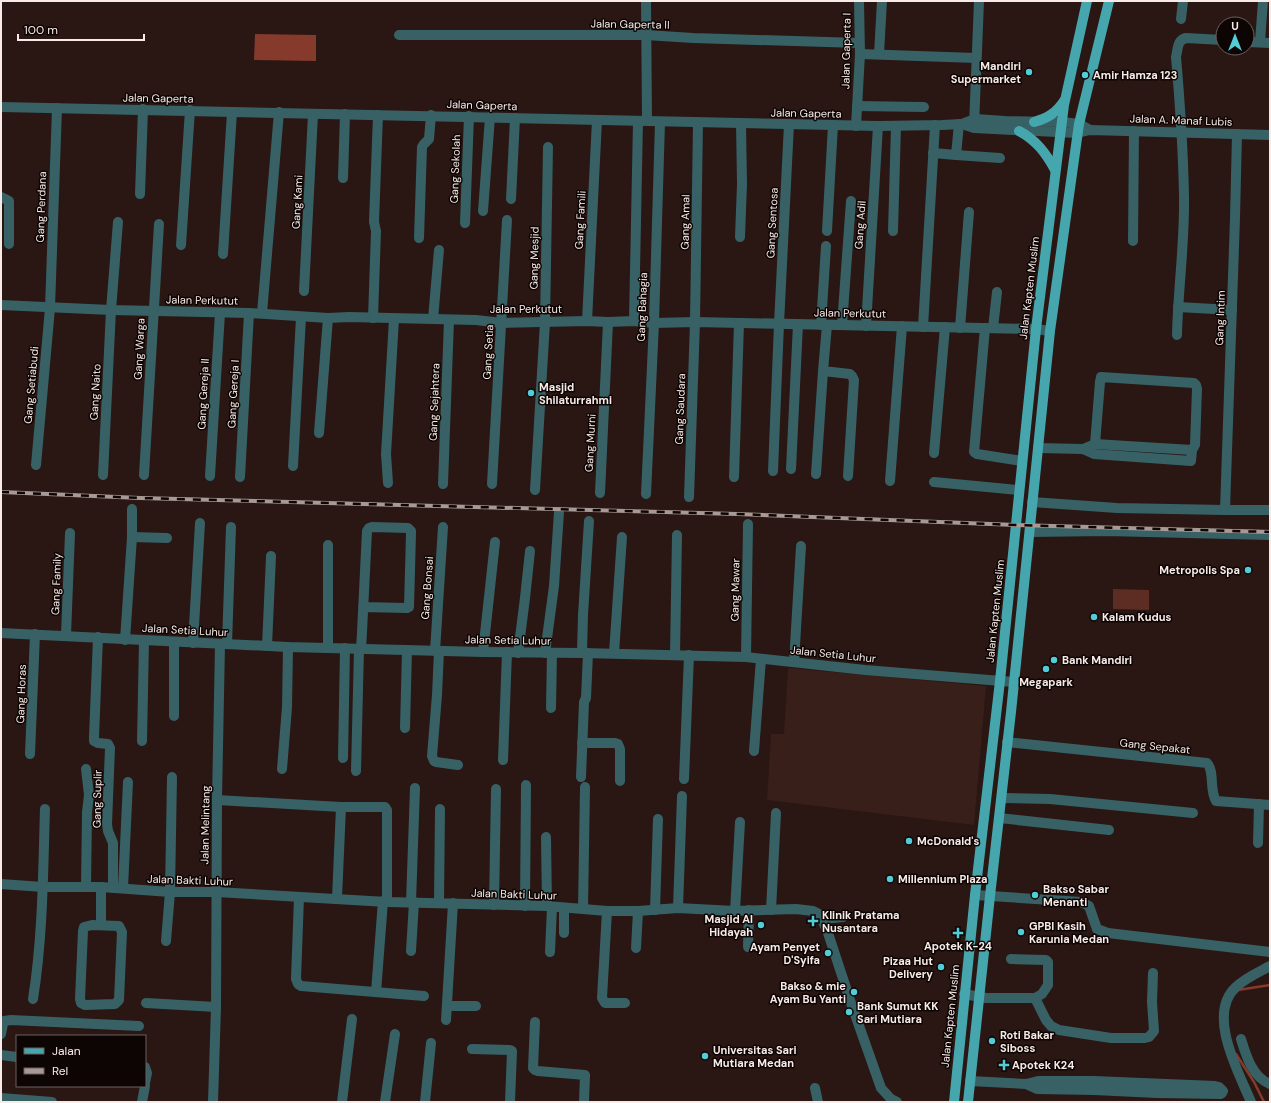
<svg xmlns="http://www.w3.org/2000/svg" width="1271" height="1103" viewBox="0 0 1271 1103" font-family="'DM Sans',sans-serif">
<style>
.built{fill:#391f1a}
.green{fill:#5d2c22}
.water{fill:#853a2c}
.lines{fill:none;stroke-linecap:round;stroke-linejoin:round}
.stream{stroke:#853a2c;stroke-width:2.5}
.minor{stroke:#376165;stroke-width:10}
.major{stroke:#46a6ae;stroke-width:10}
.rail-casing{stroke:#a99995;stroke-width:4}
.rail{stroke:#0c0504;stroke-width:2.5;stroke-dasharray:8;stroke-linecap:butt}
.poi-dot{fill:#52ccd6;stroke:#0c0504;stroke-width:1.5}
.labels{text-anchor:middle;stroke-width:3;stroke-linejoin:round;paint-order:stroke}
.street-label{font-size:11px;fill:#f8eae6;stroke:#0c0504}
.poi-label{font-size:11px;font-weight:bold;fill:#f8eae6;stroke:#0c0504;text-anchor:start}
</style>
<rect width="100%" height="100%" fill="#2a1612"/>
<path class="built" d="M788 668 986 686 974 825 767 800 771 734H784Z"/>
<path class="green" d="M1113 589 1149 590V610L1113 609Z"/>
<path class="water" d="M255 34 316 35V61L254 60Z"/>
<g class="lines">
<g class="stream">
<path d="M1238 990 1270 985"/>
<path d="M1236 1054 1254 1082 1264 1102"/>
</g>
<g class="minor">
<path d="M646 1 647 121"/>
<path d="M1181 19 1183 1"/>
<path d="M399 35H646L693 38 859 43"/>
<path d="M1247 42 1270 43"/>
<path d="M1260 42 1263 1"/>
<path d="M860 54 976 58"/>
<path d="M879 54 882 1"/>
<path d="M857 106 924 107"/>
<path d="M1 107 878 126 942 125 962 124 975 119 1005 121 1062 122 1079 124 1090 130"/>
<path d="M962 124 974 128 1077 133 1090 130 1270 135"/>
<path d="M856 126 860 54 859 1"/>
<path d="M974 126 979 1"/>
<path d="M933 153 956 155 959 124"/>
<path d="M956 155 1000 158"/>
<path d="M343 178 345 114"/>
<path d="M140 194 143 109"/>
<path d="M1 197 9 201V244"/>
<path d="M511 199 515 118"/>
<path d="M483 211 490 117"/>
<path d="M465 223 469 116"/>
<path d="M827 231 833 125"/>
<path d="M893 231 896 126"/>
<path d="M740 237 742 184 741 123"/>
<path d="M419 238 422 147 424 144 429 139 431 115"/>
<path d="M1133 241 1134 131"/>
<path d="M181 245 190 110"/>
<path d="M223 254 232 112"/>
<path d="M304 291 313 114"/>
<path d="M1 305 111 310 249 313 328 318 349 317 476 320 502 323 587 321 608 322 634 321 654 323 695 322 1036 329 1050 331"/>
<path d="M1178 307 1232 310"/>
<path d="M262 313 279 112"/>
<path d="M373 318 376 231 374 222 378 115"/>
<path d="M433 319 439 250"/>
<path d="M587 321 597 120"/>
<path d="M634 321 638 121"/>
<path d="M821 325 826 246"/>
<path d="M827 325 823 371 850 374 852 376 854 380 848 476"/>
<path d="M842 325 851 201"/>
<path d="M866 326 878 126"/>
<path d="M923 327 935 125"/>
<path d="M960 328 969 212"/>
<path d="M985 328 974 452 977 454 1022 461"/>
<path d="M993 328 997 292"/>
<path d="M1177 335C1178 288 1185 242 1184 195 1183 149 1180 103 1176 57 1178 49 1177 40 1186 38L1223 40"/>
<path d="M319 433 328 318"/>
<path d="M1038 448 1083 449 1095 444 1192 450"/>
<path d="M1083 449 1094 454 1191 461 1192 450 1195 445 1197 389 1196 385 1194 383 1101 377 1100 382 1095 444"/>
<path d="M934 453 945 327"/>
<path d="M36 465 50 308 57 108"/>
<path d="M293 466 301 317"/>
<path d="M791 469 798 324"/>
<path d="M773 471 779 324 789 124"/>
<path d="M816 474 823 371"/>
<path d="M103 475 111 310 118 222"/>
<path d="M144 475 159 224"/>
<path d="M210 476 220 313"/>
<path d="M240 477 249 313"/>
<path d="M734 477 739 323"/>
<path d="M890 481 902 326"/>
<path d="M934 482 1019 490"/>
<path d="M388 483 386 454 394 319"/>
<path d="M443 484 449 320"/>
<path d="M492 484 507 220"/>
<path d="M535 490 545 322 548 147"/>
<path d="M600 493 608 322"/>
<path d="M646 494 654 323 660 122"/>
<path d="M689 497 695 322 698 122"/>
<path d="M1032 502 1117 508 1225 510 1235 218 1237 134"/>
<path d="M1225 510H1270"/>
<path d="M1030 532 1106 531 1270 535"/>
<path d="M132 537 167 538"/>
<path d="M1 633 288 647 483 652 582 653 746 657 865 670 1014 682"/>
<path d="M66 635 70 533"/>
<path d="M98 637 94 737V741L98 743 108 744 110 748 107 824 108 831 113 843V888"/>
<path d="M125 640 132 537V509"/>
<path d="M193 643 200 523"/>
<path d="M227 644 231 527"/>
<path d="M267 646 271 556"/>
<path d="M328 648V545"/>
<path d="M361 649 362 632 367 531 369 528 372 527 408 528 411 531V533L409 607 407 608 363 607"/>
<path d="M435 651 443 527"/>
<path d="M439 651 437 695 432 756 434 761 436 762 458 765"/>
<path d="M483 652 495 542"/>
<path d="M518 653 525 598 530 551"/>
<path d="M545 653 554 586 559 512"/>
<path d="M582 653 583 615 589 521"/>
<path d="M614 653 622 537"/>
<path d="M675 655 677 535"/>
<path d="M746 657 748 524"/>
<path d="M794 662 801 546"/>
<path d="M551 708 552 653"/>
<path d="M174 716V642"/>
<path d="M405 728 407 650"/>
<path d="M142 741 144 641"/>
<path d="M1007 742 1207 763C1215 772 1209 790 1216 801L1270 805"/>
<path d="M582 743H615L618 744 620 749V781"/>
<path d="M754 751 761 659"/>
<path d="M30 754 35 634"/>
<path d="M343 758 345 648"/>
<path d="M503 760 507 652"/>
<path d="M86 769 89 795 87 812 86 887"/>
<path d="M282 769 287 707 288 647"/>
<path d="M356 771 359 649"/>
<path d="M581 777 584 702 586 698 588 653"/>
<path d="M684 779 689 655"/>
<path d="M1002 798 1050 799 1193 813"/>
<path d="M217 800 341 807H385L387 810V902"/>
<path d="M999 818 1109 830"/>
<path d="M546 837 547 906"/>
<path d="M1258 843 1259 804"/>
<path d="M1 884 43 887H101L170 892H216L387 902 547 906 607 911H638L678 908 735 911 796 909 813 911 819 914 827 930 851 1003 881 1088 891 1099 897 1102"/>
<path d="M123 888 128 782"/>
<path d="M975 895 1081 902 1089 906 1097 929 1108 933 1270 952"/>
<path d="M299 897 296 979 298 984 301 986 424 996"/>
<path d="M337 898 341 807"/>
<path d="M411 902 415 788"/>
<path d="M439 902 440 809"/>
<path d="M494 905 496 789"/>
<path d="M525 906 526 785"/>
<path d="M564 908V933"/>
<path d="M678 908 682 796"/>
<path d="M583 909 585 787"/>
<path d="M655 910 658 819"/>
<path d="M771 910 776 813"/>
<path d="M607 911 602 998 605 1003H625"/>
<path d="M735 911 740 822"/>
<path d="M822 919 843 917"/>
<path d="M92 925 119 926 122 932 119 1000 115 1004 85 1005 81 1003 80 999 83 931 84 927Z"/>
<path d="M101 925V887"/>
<path d="M166 941 170 892 172 777"/>
<path d="M748 947 749 910"/>
<path d="M636 948 638 911"/>
<path d="M411 951 414 902"/>
<path d="M550 952 552 907"/>
<path d="M376 992 383 901"/>
<path d="M964 994 986 998H1035L1042 994 1048 985V962L1046 960 1011 959"/>
<path d="M1035 998 1046 1020 1051 1026 1059 1030 1111 1038H1145L1149 1037 1154 1031 1152 1002 1153 973"/>
<path d="M33 999C43 936 43 872 45 809"/>
<path d="M146 1003 216 1007"/>
<path d="M448 1006H476"/>
<path d="M446 1020 453 903"/>
<path d="M535 1022 533 1068 535 1070 538 1071 585 1075 584 1102"/>
<path d="M1 1034 3 1024 4 1021 11 1020 139 1026"/>
<path d="M1241 1039C1246 1055 1252 1077 1270 1084"/>
<path d="M472 1049 510 1050 512 1051 510 1102"/>
<path d="M1 1055 17 1057"/>
<path d="M145 1067 147 1073 145 1083"/>
<path d="M970 1081 1026 1084 1037 1089 1094 1090 1157 1093 1221 1094 1222 1093 1223 1091 1219 1087 1215 1086 1094 1081H1038L1026 1084"/>
<path d="M815 1088 818 1102"/>
<path d="M1 1098 52 1102"/>
<path d="M142 1102 145 1086"/>
<path d="M213 1102 216 1007 217 800 220 644"/>
<path d="M342 1102 352 1019"/>
<path d="M385 1102 395 1034"/>
<path d="M425 1102 431 1043"/>
<path d="M1251 1102C1239 1073 1206 1014 1236 987 1245 978 1259 972 1270 966"/>
</g>
<g class="major">
<path d="M1034 122C1048 118 1056 113 1064 101"/>
<path d="M1019 131C1036 140 1046 153 1055 170"/>
<path d="M954 1102 975 895 1000 681 1036 329 1064 105 1087 1"/>
<path d="M968 1102 990 896 1011 712 1050 331 1079 124 1109 1"/>
</g>
<defs>
<path id="rail" d="M1 492 140 498 737 514 1016 525 1270 532"/>
</defs>
<use href="#rail" class="rail-casing"/>
<use href="#rail" class="rail"/>
</g>
<g class="poi-dot">
<circle cx="1029" cy="72" r="4"/>
<circle cx="1085" cy="75" r="4"/>
<circle cx="531" cy="393" r="4"/>
<circle cx="1248" cy="570" r="4"/>
<circle cx="1094" cy="617" r="4"/>
<circle cx="1054" cy="660" r="4"/>
<circle cx="1046" cy="669" r="4"/>
<circle cx="909" cy="841" r="4"/>
<circle cx="890" cy="879" r="4"/>
<circle cx="1035" cy="895" r="4"/>
<path d="M811 915h4v4h4v4h-4v4h-4v-4h-4v-4h4z"/>
<circle cx="761" cy="925" r="4"/>
<circle cx="1021" cy="932" r="4"/>
<path d="M956 927h4v4h4v4h-4v4h-4v-4h-4v-4h4z"/>
<circle cx="828" cy="953" r="4"/>
<circle cx="941" cy="967" r="4"/>
<circle cx="854" cy="992" r="4"/>
<circle cx="849" cy="1012" r="4"/>
<circle cx="992" cy="1041" r="4"/>
<circle cx="705" cy="1056" r="4"/>
<path d="M1002 1059h4v4h4v4h-4v4h-4v-4h-4v-4h4z"/>
</g>
<g class="labels">
<g class="street-label">
<text transform="translate(630 24) rotate(1)" y="4">Jalan Gaperta II</text>
<text transform="translate(846 51) rotate(-89)" y="4">Jalan Gaperta I</text>
<text transform="translate(158 98) rotate(1)" y="4">Jalan Gaperta</text>
<text transform="translate(482 105) rotate(2)" y="4">Jalan Gaperta</text>
<text transform="translate(806 113) rotate(1)" y="4">Jalan Gaperta</text>
<text transform="translate(1181 120) rotate(2)" y="4">Jalan A. Manaf Lubis</text>
<text transform="translate(455 169) rotate(-88)" y="4">Gang Sekolah</text>
<text transform="translate(297 202) rotate(-87)" y="4">Gang Kami</text>
<text transform="translate(41 207) rotate(-88)" y="4">Gang Perdana</text>
<text transform="translate(580 220) rotate(-87)" y="4">Gang Famili</text>
<text transform="translate(685 222) rotate(-89)" y="4">Gang Amal</text>
<text transform="translate(772 223) rotate(-87)" y="4">Gang Sentosa</text>
<text transform="translate(860 225) rotate(-86)" y="4">Gang Adil</text>
<text transform="translate(534 258) rotate(-89)" y="4">Gang Mesjid</text>
<text transform="translate(1029 288) rotate(-83)" y="4">Jalan Kapten Muslim</text>
<text transform="translate(202 300) rotate(1)" y="4">Jalan Perkutut</text>
<text transform="translate(642 307) rotate(-88)" y="4">Gang Bahagia</text>
<text x="526" y="313">Jalan Perkutut</text>
<text transform="translate(850 313) rotate(1)" y="4">Jalan Perkutut</text>
<text transform="translate(1220 318) rotate(-88)" y="4">Gang Intim</text>
<text transform="translate(139 349) rotate(-87)" y="4">Gang Warga</text>
<text transform="translate(488 352) rotate(-87)" y="4">Gang Setia</text>
<text transform="translate(31 385) rotate(-85)" y="4">Gang Setiabudi</text>
<text transform="translate(95 392) rotate(-87)" y="4">Gang Naito</text>
<text transform="translate(203 394) rotate(-87)" y="4">Gang Gereja II</text>
<text transform="translate(233 394) rotate(-87)" y="4">Gang Gereja I</text>
<text transform="translate(434 402) rotate(-88)" y="4">Gang Sejahtera</text>
<text transform="translate(680 409) rotate(-88)" y="4">Gang Saudara</text>
<text transform="translate(590 443) rotate(-87)" y="4">Gang Murni</text>
<text transform="translate(56 584) rotate(-88)" y="4">Gang Family</text>
<text transform="translate(427 588) rotate(-86)" y="4">Gang Bonsai</text>
<text transform="translate(735 590) rotate(-89)" y="4">Gang Mawar</text>
<text transform="translate(995 611) rotate(-84)" y="4">Jalan Kapten Muslim</text>
<text transform="translate(185 630) rotate(3)" y="4">Jalan Setia Luhur</text>
<text transform="translate(508 640) rotate(1)" y="4">Jalan Setia Luhur</text>
<text transform="translate(833 654) rotate(6)" y="4">Jalan Setia Luhur</text>
<text transform="translate(21 694) rotate(-88)" y="4">Gang Horas</text>
<text transform="translate(1155 746) rotate(6)" y="4">Gang Sepakat</text>
<text transform="translate(97 799) rotate(-89)" y="4">Gang Suplir</text>
<text transform="translate(205 825) rotate(-89)" y="4">Jalan Melintang</text>
<text transform="translate(190 880) rotate(2)" y="4">Jalan Bakti Luhur</text>
<text transform="translate(514 894) rotate(2)" y="4">Jalan Bakti Luhur</text>
<text transform="translate(950 1016) rotate(-84)" y="4">Jalan Kapten Muslim</text>
</g>
<g class="poi-label">
<text x="1021" y="70" text-anchor="end">Mandiri<tspan x="1021" dy="13">Supermarket</tspan></text>
<text x="1093" y="79">Amir Hamza 123</text>
<text x="539" y="391">Masjid<tspan x="539" dy="13">Shilaturrahmi</tspan></text>
<text x="1240" y="574" text-anchor="end">Metropolis Spa</text>
<text x="1102" y="621">Kalam Kudus</text>
<text x="1062" y="664">Bank Mandiri</text>
<text x="1046" y="686" text-anchor="middle">Megapark</text>
<text x="917" y="845">McDonald's</text>
<text x="898" y="883">Millennium Plaza</text>
<text x="1043" y="893">Bakso Sabar<tspan x="1043" dy="13">Menanti</tspan></text>
<text x="822" y="919">Klinik Pratama<tspan x="822" dy="13">Nusantara</tspan></text>
<text x="753" y="923" text-anchor="end">Masjid Al<tspan x="753" dy="13">Hidayah</tspan></text>
<text x="1029" y="930">GPBI Kasih<tspan x="1029" dy="13">Karunia Medan</tspan></text>
<text x="958" y="950" text-anchor="middle">Apotek K-24</text>
<text x="820" y="951" text-anchor="end">Ayam Penyet<tspan x="820" dy="13">D'Syifa</tspan></text>
<text x="933" y="965" text-anchor="end">Pizaa Hut<tspan x="933" dy="13">Delivery</tspan></text>
<text x="846" y="990" text-anchor="end">Bakso &amp; mie<tspan x="846" dy="13">Ayam Bu Yanti</tspan></text>
<text x="857" y="1010">Bank Sumut KK<tspan x="857" dy="13">Sari Mutiara</tspan></text>
<text x="1000" y="1039">Roti Bakar<tspan x="1000" dy="13">Siboss</tspan></text>
<text x="713" y="1054">Universitas Sari<tspan x="713" dy="13">Mutiara Medan</tspan></text>
<text x="1012" y="1069">Apotek K24</text>
</g>
</g>
<rect width="1271" height="1103" fill="none" stroke="#f8eae6" stroke-width="4"/>
<rect x="16" y="1035" width="130" height="52" fill="#0c0504" stroke="#6a615e"/>
<rect x="24" y="1048" width="20" height="6" fill="#46a6ae" stroke="#6a615e"/>
<text x="52" y="1055" font-size="12" fill="#f8eae6">Jalan</text>
<rect x="24" y="1068" width="20" height="6" fill="#a99995" stroke="#6a615e"/>
<text x="52" y="1075" font-size="12" fill="#f8eae6">Rel</text>
<g transform="translate(1235 36)"><circle r="19" fill="#0c0504" stroke="#6a615e"/>
<path d="M0-3L7 15L0 10L-7 15Z" fill="#52ccd6"/>
<text y="-6" font-size="11" font-weight="bold" text-anchor="middle" fill="#f8eae6">U</text>
</g>
<path d="M18 34v6h126v-6" fill="none" stroke="#f8eae6" stroke-width="2"/>
<text x="24" y="34" font-size="12" fill="#f8eae6" stroke="#0c0504" stroke-width="3" paint-order="stroke">100 m</text>
</svg>
